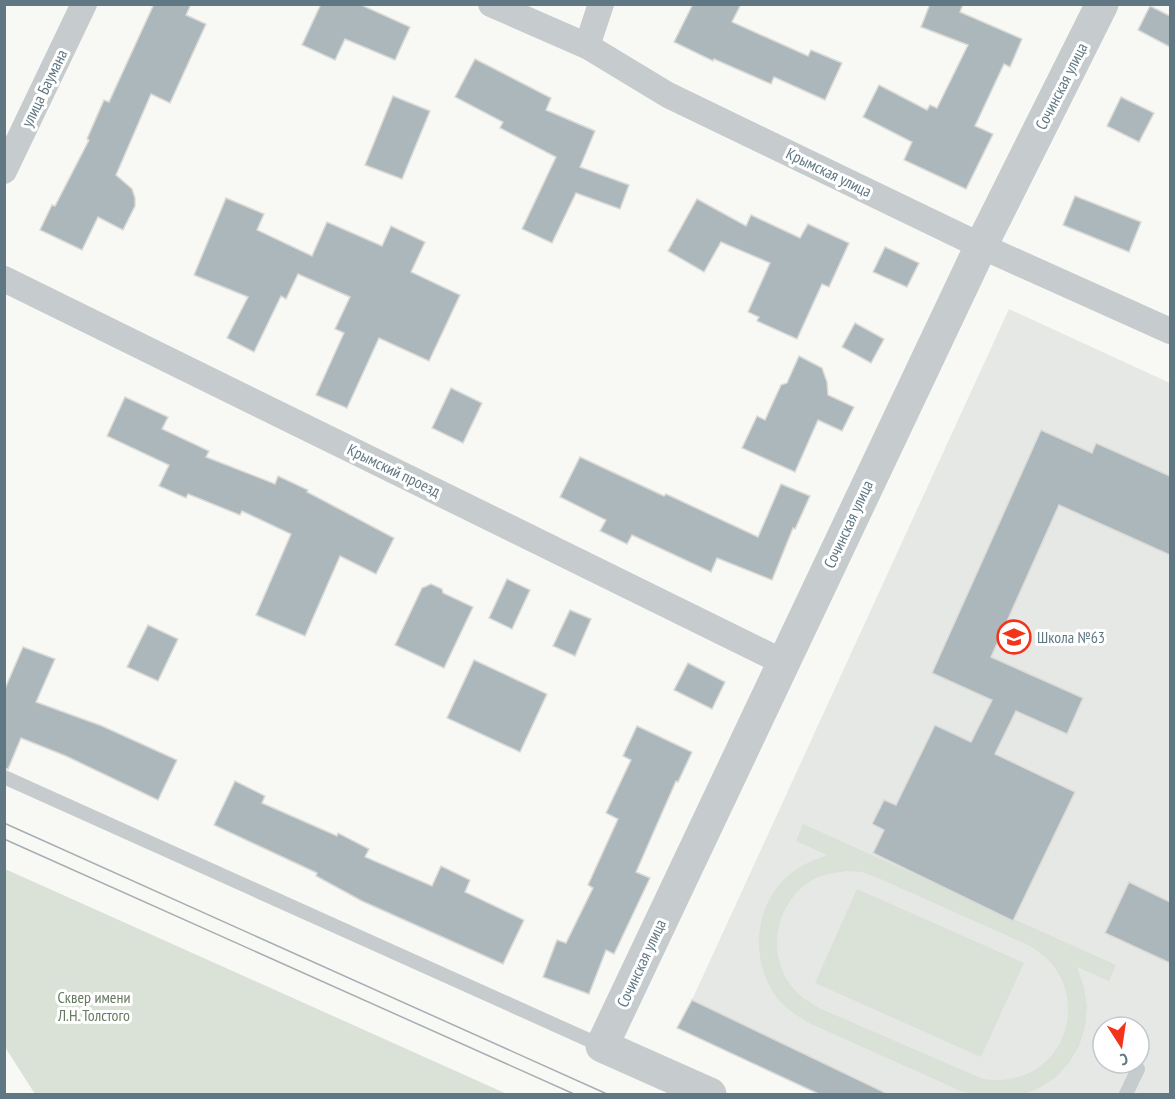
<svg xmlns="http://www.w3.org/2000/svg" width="1175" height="1099" viewBox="0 0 1175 1099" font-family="'PT Sans Narrow',sans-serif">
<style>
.built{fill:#e6e8e6;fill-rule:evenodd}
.green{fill:#dae1d6;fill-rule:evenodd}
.building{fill:#abb7bb;stroke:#dadad7;stroke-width:1.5}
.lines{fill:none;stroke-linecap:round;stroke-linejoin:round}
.service{stroke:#c6cbce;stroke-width:14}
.minor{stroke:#c6cbce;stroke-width:26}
.tertiary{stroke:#c6cbce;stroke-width:33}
.tram{stroke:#a5aeb3;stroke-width:1.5}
.labels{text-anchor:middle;stroke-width:6;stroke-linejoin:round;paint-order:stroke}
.street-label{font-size:16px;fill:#607883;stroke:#fff}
.poi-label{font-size:16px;fill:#607883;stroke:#fff;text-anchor:start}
.park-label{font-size:16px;fill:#677a60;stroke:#fff}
</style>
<rect width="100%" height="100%" fill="#f8f8f5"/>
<path class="built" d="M1009 309 1170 383V1094H890L692 1000ZM1103 1027H1139V1063H1103Z"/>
<g class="green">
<path d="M803 824 1116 965 1109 981 1077 967 1084 987 1087 1007 1085 1027 1079 1046 1069 1063 1055 1078 1038 1089 1023 1094H972L961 1091 811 1024C799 1017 787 1010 778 999 749 961 753 905 790 874 801 865 814 860 827 855L796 841ZM846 871 862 872 878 878 1026 944C1035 949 1044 955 1051 963 1081 997 1070 1054 1029 1073 1014 1080 999 1081 983 1079L819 1008C810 1002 800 997 793 988 765 954 775 901 814 879 824 874 835 873 846 871Z"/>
<path d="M4 869H5L507 1094H35L5 1047Z"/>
<path d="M857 889 1024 963 981 1057 815 983Z"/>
</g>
<g class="building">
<path d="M154 4H191L186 15 206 24 170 103 151 94 116 175 132 189 135 198V206L123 230 98 217 82 250 40 230 52 205 55 206 89 140 87 139 104 100 109 102Z"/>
<path d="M321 4H359L410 27 395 60 345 39 335 60 302 45Z"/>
<path d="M693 4H741L732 22 808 56 811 50 842 63 825 100 774 77 771 84 714 59 713 61 674 42Z"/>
<path d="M930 4H963L960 12 1022 39 1010 67 1004 64 975 126 993 134 966 189 904 160 912 142 863 117 879 85 927 110 930 105 937 108 968 45 921 27Z"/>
<path d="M1150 6 1170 16V47L1138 30Z"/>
<path d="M475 59 551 98 546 110 595 131 580 167 629 185 620 209 576 193 552 243 522 229 556 157 500 128 503 122 455 97Z"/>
<path d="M393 96 430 111 402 179 365 165Z"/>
<path d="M1121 97 1154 113 1139 142 1107 126Z"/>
<path d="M1075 196 1141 222 1129 252 1063 225Z"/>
<path d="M226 198 264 214 257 230 312 256 327 222 382 246 391 226 425 242 411 272 460 295 429 361 379 338 347 408 316 395 344 333 335 329 350 297 298 274 286 299 281 296 254 352 227 338 248 297 194 275Z"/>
<path d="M697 199 746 226 751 215 800 238 808 224 849 243 829 287 822 284 797 339 757 321 759 317 748 312 770 263 721 242 704 272 668 251Z"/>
<path d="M885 247 919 263 907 287 873 272Z"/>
<path d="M855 323 884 339 871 363 842 347Z"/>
<path d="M799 356 822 368 827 382 828 395 854 407 842 431 818 420 795 472 742 448 757 416 765 420 781 385 787 383Z"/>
<path d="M451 388 482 403 463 443 432 428Z"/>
<path d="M125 397 168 417 162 429 209 451 206 457 275 484 278 476 308 490 307 492 394 538 376 574 340 556 305 636 256 615 291 534 242 511 240 515 188 494 186 498 159 486 169 465 107 436Z"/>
<path d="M1041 430 1092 453 1096 443 1170 476V555L1059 505 991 657 1083 698 1067 734 1016 711 995 754 1075 792 1013 921 873 853 884 830 872 824 884 800 896 805 935 725 971 742 992 700 932 673Z"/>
<path d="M580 457 664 496 666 494 758 537 781 484 810 496 795 529 793 528 772 580 717 558 711 572 632 535 627 544 600 531 606 520 560 497Z"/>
<path d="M507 579 530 590 512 629 489 618Z"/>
<path d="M431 584 442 589 443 593 473 607 444 668 395 645 422 588Z"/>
<path d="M570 610 591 619 575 656 553 646Z"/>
<path d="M148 625 178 639 158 681 127 667Z"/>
<path d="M23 647 55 659 36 702 102 726 177 760 158 800 66 756 21 738 8 769 4 768V691Z"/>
<path d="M474 660 547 694 520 752 447 718Z"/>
<path d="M688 663 725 682 712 709 674 690Z"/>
<path d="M637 726 692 752 678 782 676 781 636 872 650 878 614 954 606 950 589 994 543 977 557 940 566 943 593 888 588 885 618 819 606 813 631 760 623 756Z"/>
<path d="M235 781 265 796 262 803 337 836 338 833 369 849 365 857 432 886 441 866 470 880 465 892 524 920 503 964 362 901 316 876 317 873 214 825Z"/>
<path d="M1129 882 1170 902V963L1105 933Z"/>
<path d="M692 1000 890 1095H821L677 1028Z"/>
</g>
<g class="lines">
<g class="service">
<path d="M4 777 602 1046"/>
<path d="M1126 1094 1138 1069"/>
</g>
<g class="minor">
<path d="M491 4 587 46 668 95 981 246 1170 331"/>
<path d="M587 46 601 4"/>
<path d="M4 171 84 4"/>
<path d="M4 279 783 662"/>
</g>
<path class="tertiary" d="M710 1094 602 1046 981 246 1102 4"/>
<g class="tram">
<path d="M4 823 607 1094"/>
<path d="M4 839 574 1094"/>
</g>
</g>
<defs>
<symbol id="school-ring" viewBox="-11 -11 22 22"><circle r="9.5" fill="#fff" stroke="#f3341a" stroke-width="1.5"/><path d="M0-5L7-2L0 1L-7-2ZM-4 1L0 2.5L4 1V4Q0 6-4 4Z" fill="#f3341a"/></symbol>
</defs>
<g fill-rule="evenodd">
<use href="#school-ring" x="995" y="618" width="38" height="38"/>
</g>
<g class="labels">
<g class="street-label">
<text transform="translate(1061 86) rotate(-63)" y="6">Сочинская улица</text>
<text transform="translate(44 88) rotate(-64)" y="6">улица Баумана</text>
<text transform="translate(829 172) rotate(26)" y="6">Крымская улица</text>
<text transform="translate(394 470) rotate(26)" y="6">Крымский проезд</text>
<text transform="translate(848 524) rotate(-65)" y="6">Сочинская улица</text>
<text transform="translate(641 963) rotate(-65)" y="6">Сочинская улица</text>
</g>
<g class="poi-label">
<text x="1037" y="643">Школа №63</text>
</g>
<g class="park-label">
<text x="94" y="1003">Сквер имени<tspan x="94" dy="18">Л.Н. Толстого</tspan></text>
</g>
</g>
<rect width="1175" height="1099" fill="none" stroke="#607883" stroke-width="12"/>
<g transform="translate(1121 1045) rotate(168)"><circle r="28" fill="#ffffff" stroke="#bfc9cd" stroke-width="1.5"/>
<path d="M0-4.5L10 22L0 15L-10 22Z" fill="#f3341a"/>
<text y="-9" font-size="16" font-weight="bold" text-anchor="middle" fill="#607883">С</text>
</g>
</svg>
